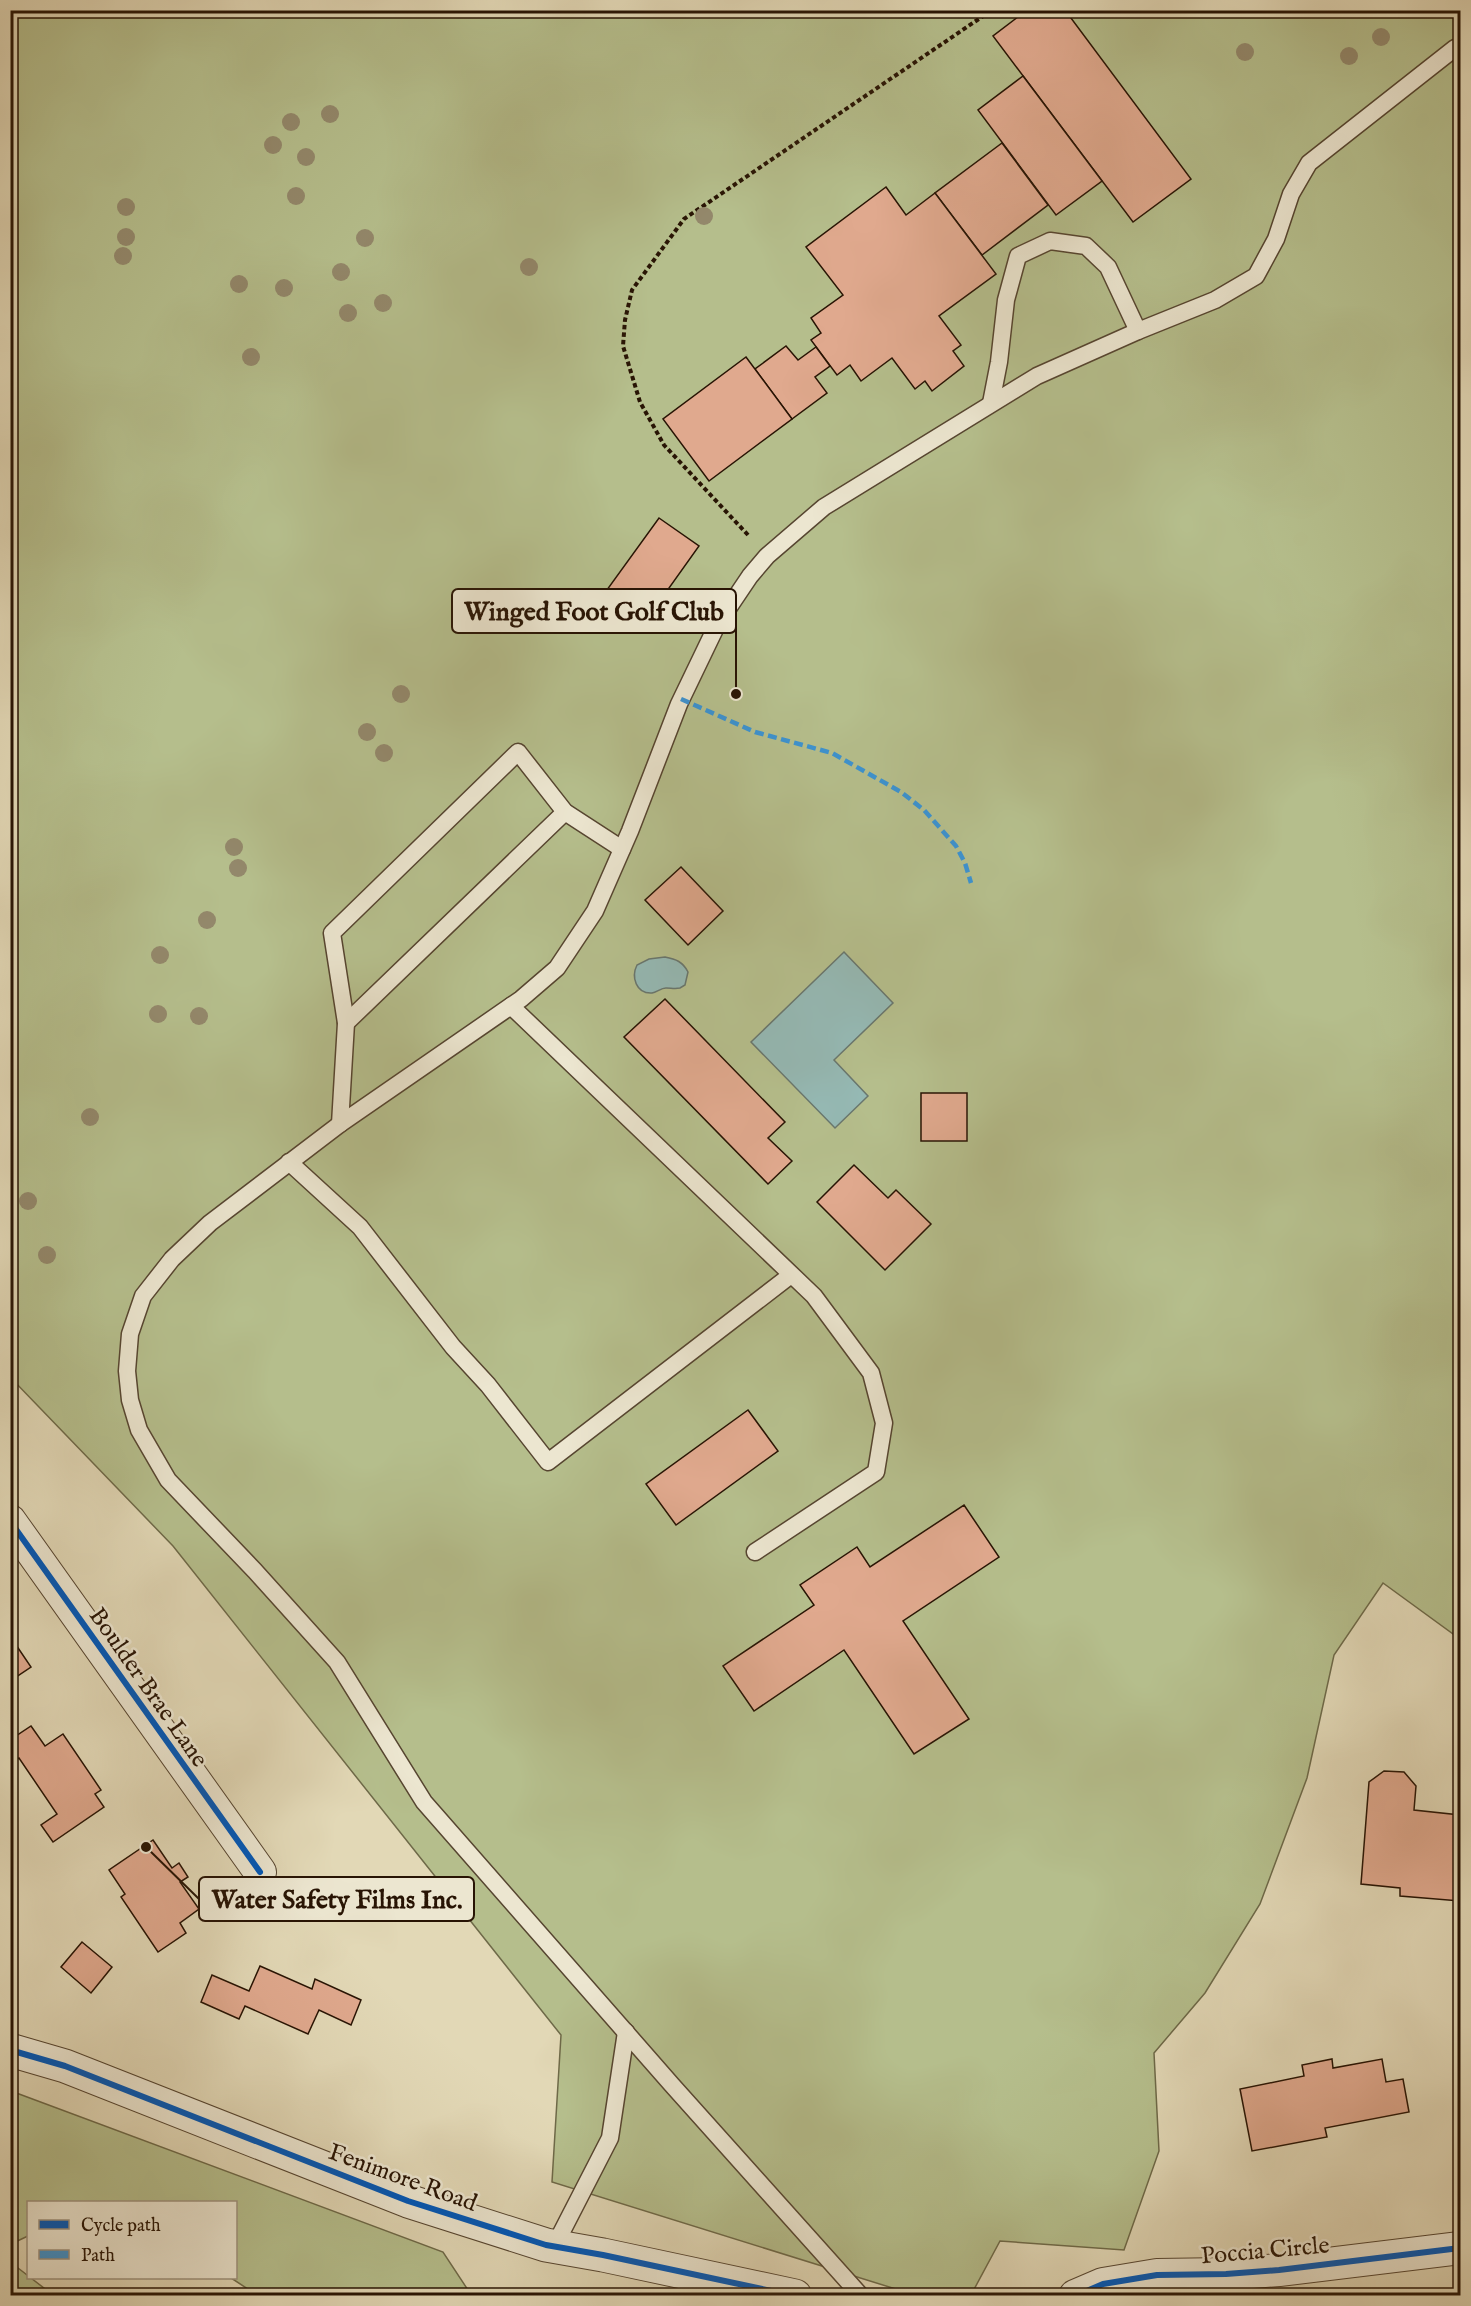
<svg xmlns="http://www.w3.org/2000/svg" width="1471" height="2306" viewBox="0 0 1471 2306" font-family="'IM FELL English',serif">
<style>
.green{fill:#b5be8c;stroke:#6e6948;stroke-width:1.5}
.water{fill:#95b9b4;stroke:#69776e;stroke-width:1.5}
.building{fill:#e0a98e;stroke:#281404;stroke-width:1.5}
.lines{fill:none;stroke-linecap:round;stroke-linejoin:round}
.service-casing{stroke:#564530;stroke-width:19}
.minor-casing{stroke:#564530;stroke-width:34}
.tertiary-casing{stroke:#564530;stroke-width:35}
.path{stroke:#281404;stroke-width:4;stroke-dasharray:4.5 3;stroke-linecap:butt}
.service{stroke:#ece6d0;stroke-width:16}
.minor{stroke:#ece6d0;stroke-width:32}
.tertiary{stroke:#ece6d0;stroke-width:33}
.quiet{stroke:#3c93d1;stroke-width:4.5;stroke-dasharray:9 4.5;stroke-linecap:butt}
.cycleway-casing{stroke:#ece6d0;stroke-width:10}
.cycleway{stroke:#0057b8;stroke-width:6}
.tree{fill:#93886b}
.labels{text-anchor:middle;stroke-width:5;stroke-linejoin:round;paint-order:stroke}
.street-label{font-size:24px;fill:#281404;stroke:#ece6d0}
.leader{fill:none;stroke:#281404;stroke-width:2}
.callout-dot{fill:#281404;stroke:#ece6d0;stroke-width:2}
.callout{fill:#ece6d0;stroke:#281404;stroke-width:2}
.callout-label{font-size:26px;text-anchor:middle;font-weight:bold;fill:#281404}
</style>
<rect width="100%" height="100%" fill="#e2d8b6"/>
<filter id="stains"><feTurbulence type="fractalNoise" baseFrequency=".00333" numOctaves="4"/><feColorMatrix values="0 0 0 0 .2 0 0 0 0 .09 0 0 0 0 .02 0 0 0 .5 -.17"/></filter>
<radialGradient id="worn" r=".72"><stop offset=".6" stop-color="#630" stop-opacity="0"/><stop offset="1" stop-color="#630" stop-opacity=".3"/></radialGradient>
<g class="green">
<path d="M11 11H1460V1639L1383 1583 1334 1655 1307 1778 1260 1904 1205 1993 1154 2053 1159 2151 1124 2250 1000 2241 971 2295H915L552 2182 561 2035 173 1546 11 1378Z"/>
<path d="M11 2091 443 2252 468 2290 459 2296 257 2295 231 2278H236V2202H28V2236L11 2244Z"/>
<path d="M18 2268 53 2295H11V2278Z"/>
<path d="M1445 2289 1460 2291V2295H1402Z"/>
</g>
<g class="water">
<path d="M844 952 893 1003 834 1060 868 1096 835 1128 751 1042Z"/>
<path d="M665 957C676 959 683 962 688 972L685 985 680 988C675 989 671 988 666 988 661 988 657 992 652 993 636 994 631 977 637 965L649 959Z"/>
</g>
<g class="building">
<path d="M1027 10H1065L1191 179 1133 222 993 36Z"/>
<path d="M1023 76 1102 181 1056 215 978 110Z"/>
<path d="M1002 143 1048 205 982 255 935 193Z"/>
<path d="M886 187 906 215 935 193 996 274 939 316 961 345 953 351 964 366 932 391 925 381 915 389 892 358 861 381 850 365 837 375 811 340 821 333 811 318 843 295 806 247Z"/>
<path d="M786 346 798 360 816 347 830 366 815 377 827 393 792 419 755 369Z"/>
<path d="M746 357 792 419 709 481 663 419Z"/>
<path d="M659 518 699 546 637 633 596 605Z"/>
<path d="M681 867 723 911 688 945 645 900Z"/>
<path d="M665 999 785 1122 768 1138 792 1161 768 1184 624 1037Z"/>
<rect x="921" y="1093" width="46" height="48"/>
<path d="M854 1165 888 1198 896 1190 931 1224 885 1270 817 1202Z"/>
<path d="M748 1410 778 1451 676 1525 646 1484Z"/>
<path d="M964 1505 999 1557 903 1621 969 1719 914 1754 844 1650 754 1711 723 1666 814 1605 800 1585 857 1547 870 1567Z"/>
<path d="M10 1636 31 1667 10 1681Z"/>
<path d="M31 1726 45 1746 63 1734 101 1790 95 1794 104 1807 53 1842 41 1825 57 1814 19 1758 10 1763V1740Z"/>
<path d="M1384 1771 1404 1772 1416 1786 1414 1810 1460 1815V1901L1400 1896V1888L1361 1884 1369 1782Z"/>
<path d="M153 1840 172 1868 179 1863 188 1877 180 1882 199 1909 180 1923 186 1933 158 1952 121 1897 125 1894 109 1870Z"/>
<path d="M82 1942 112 1967 91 1993 61 1967Z"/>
<path d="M260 1966 312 1989 315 1979 361 2000 351 2025 319 2010 308 2034 245 2006 239 2019 201 2002 212 1975 249 1991Z"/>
<path d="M1332 2059 1333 2068 1382 2059 1386 2082 1403 2079 1409 2112 1325 2128 1327 2137 1252 2151 1240 2089 1304 2076 1302 2065Z"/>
</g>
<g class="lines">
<defs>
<g id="service">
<path d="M991 403 999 362 1006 300 1018 256 1050 241 1086 246 1108 267 1138 331"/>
<path d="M511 1006 814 1296 871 1373 884 1423 876 1472 755 1552"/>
<path d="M346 1023 565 812"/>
<path d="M340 1124 346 1023 332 933 518 752 565 812 622 849"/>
<path d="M289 1162 360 1227 453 1347 488 1385 548 1462 791 1275"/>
<path d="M554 2247 610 2138 626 2032"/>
<path d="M861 2296 672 2085 424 1802 337 1662 255 1571 168 1480 139 1430 130 1400 127 1371 130 1334 143 1296 172 1259 210 1223 340 1124 521 999 557 968 595 911 630 831 679 704 717 625 750 576 767 556 824 507 1037 376 1138 331 1215 300 1256 276 1276 239 1291 194 1309 163 1455 48"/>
</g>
<g id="minor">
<path d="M10 1521 260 1872"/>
<path d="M1075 2296 1103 2284 1157 2275 1226 2274 1279 2270 1460 2248"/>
</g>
<path id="tertiary" d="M10 2050 65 2066 408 2201 546 2245 603 2255 795 2296"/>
</defs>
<use href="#service" class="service-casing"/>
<use href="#minor" class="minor-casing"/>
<use href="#tertiary" class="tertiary-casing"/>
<path class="path" d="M748 535 664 445 640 402 623 346 625 320 632 290 684 219 992 10"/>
<use href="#service" class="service"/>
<use href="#minor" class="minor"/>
<use href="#tertiary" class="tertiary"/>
<path class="quiet" d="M681 699 755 732 832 753 901 792 924 810 956 846 965 863 971 883"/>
<defs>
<g id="cycleway">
<path d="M10 1521 260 1872"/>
<path d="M10 2050 65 2066 408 2201 546 2245 603 2255 795 2296"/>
<path d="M1075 2296 1103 2284 1157 2275 1226 2274 1279 2270 1460 2248"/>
</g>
</defs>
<use href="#cycleway" class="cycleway-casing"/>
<use href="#cycleway" class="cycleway"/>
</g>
<g class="tree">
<circle cx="1381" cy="37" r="9"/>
<circle cx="1245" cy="52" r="9"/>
<circle cx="1349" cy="56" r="9"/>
<circle cx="330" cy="114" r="9"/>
<circle cx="291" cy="122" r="9"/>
<circle cx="273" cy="145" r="9"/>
<circle cx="306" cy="157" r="9"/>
<circle cx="296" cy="196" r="9"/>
<circle cx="126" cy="207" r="9"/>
<circle cx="704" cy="216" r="9"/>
<circle cx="126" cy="237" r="9"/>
<circle cx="365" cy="238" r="9"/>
<circle cx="123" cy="256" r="9"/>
<circle cx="529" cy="267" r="9"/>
<circle cx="341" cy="272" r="9"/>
<circle cx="239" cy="284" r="9"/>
<circle cx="284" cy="288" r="9"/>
<circle cx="383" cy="303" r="9"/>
<circle cx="348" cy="313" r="9"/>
<circle cx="251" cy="357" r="9"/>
<circle cx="401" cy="694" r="9"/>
<circle cx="367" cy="732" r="9"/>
<circle cx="384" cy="753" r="9"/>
<circle cx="234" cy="847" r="9"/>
<circle cx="238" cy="868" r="9"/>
<circle cx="207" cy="920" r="9"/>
<circle cx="160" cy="955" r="9"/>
<circle cx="158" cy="1014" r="9"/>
<circle cx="199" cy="1016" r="9"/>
<circle cx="90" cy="1117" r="9"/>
<circle cx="28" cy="1201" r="9"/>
<circle cx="47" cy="1255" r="9"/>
</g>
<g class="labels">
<g class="street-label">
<text transform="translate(149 1687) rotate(55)" y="8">Boulder Brae Lane</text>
<text transform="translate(403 2177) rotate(20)" y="8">Fenimore Road</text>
<text transform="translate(1265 2250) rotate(-5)" y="8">Poccia Circle</text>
</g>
</g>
<path class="leader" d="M736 694L736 611M146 1847L199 1899"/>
<g class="callout-dot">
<circle cx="736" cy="694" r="6"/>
<circle cx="146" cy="1847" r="6"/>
</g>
<g class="callout">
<rect x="452" y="589" width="284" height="44" rx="6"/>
<rect x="199" y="1877" width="275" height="44" rx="6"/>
</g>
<g class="callout-label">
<text x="594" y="620">Winged Foot Golf Club</text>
<text x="337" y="1908">Water Safety Films Inc.</text>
</g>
<rect width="1471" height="2306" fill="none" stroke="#e2d8b6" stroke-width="36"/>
<rect x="12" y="12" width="1447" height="2282" fill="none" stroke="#281404" stroke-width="3"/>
<rect x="18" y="18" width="1435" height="2270" fill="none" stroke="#281404" stroke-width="1.5"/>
<rect x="27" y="2201" width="210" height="78" fill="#ece6d0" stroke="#9e927e" stroke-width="1.5"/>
<rect x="39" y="2220" width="30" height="9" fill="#0057b8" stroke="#9e927e" stroke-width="1.5"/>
<text x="81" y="2231" font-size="18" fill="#281404">Cycle path</text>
<rect x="39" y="2250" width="30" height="9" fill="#3c93d1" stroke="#9e927e" stroke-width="1.5"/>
<text x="81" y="2261" font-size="18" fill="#281404">Path</text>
<rect width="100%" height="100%" filter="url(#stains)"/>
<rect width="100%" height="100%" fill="url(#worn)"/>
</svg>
